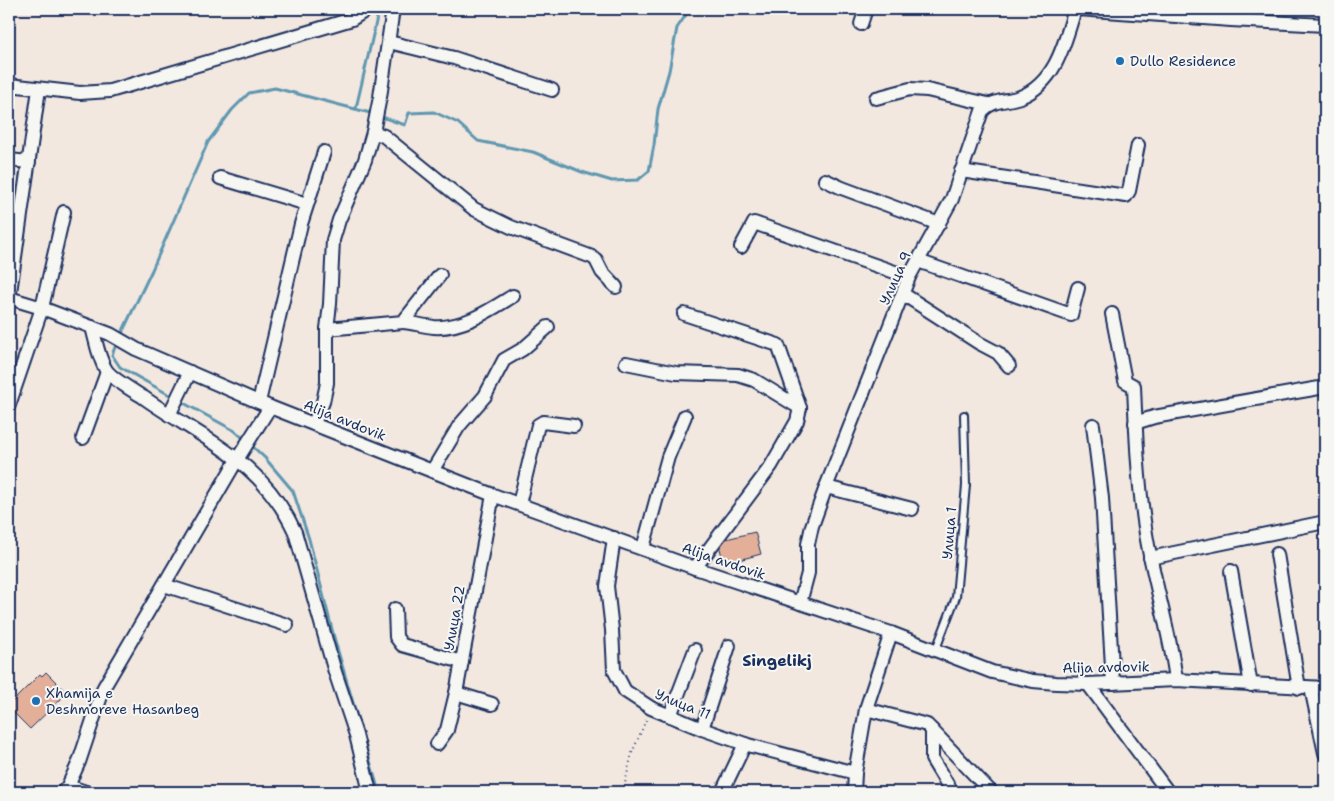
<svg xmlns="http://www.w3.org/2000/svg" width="1334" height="801" viewBox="0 0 1334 801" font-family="'Shantell Sans',sans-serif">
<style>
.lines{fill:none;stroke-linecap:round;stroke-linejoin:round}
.stream{stroke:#5f97b0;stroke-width:3}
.building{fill:#e4af98;stroke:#1b2f5e}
.service-casing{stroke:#1b2f5e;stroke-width:10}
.minor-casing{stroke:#1b2f5e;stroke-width:16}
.path{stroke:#1b2f5e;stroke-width:2;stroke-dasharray:1 4;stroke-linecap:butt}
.service{stroke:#f6f6f2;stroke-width:6}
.minor{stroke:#f6f6f2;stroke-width:12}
.poi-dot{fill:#1f6fb2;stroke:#f6f6f2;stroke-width:2}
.labels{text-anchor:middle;stroke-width:4;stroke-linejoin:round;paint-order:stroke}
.poi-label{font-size:14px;fill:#1b2f5e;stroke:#f6f6f2;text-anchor:start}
.street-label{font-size:14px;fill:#1b2f5e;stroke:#f6f6f2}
.quarter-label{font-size:16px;font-weight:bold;fill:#1b2f5e;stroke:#f6f6f2}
</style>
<rect width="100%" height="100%" fill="#f2e8e0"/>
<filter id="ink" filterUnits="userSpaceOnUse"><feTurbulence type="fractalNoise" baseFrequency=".02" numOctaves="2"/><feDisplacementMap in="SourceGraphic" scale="10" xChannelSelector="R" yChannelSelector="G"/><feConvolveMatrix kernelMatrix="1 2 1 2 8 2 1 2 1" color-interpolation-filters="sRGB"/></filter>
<g filter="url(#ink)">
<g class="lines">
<g class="stream">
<path d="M356 108 379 9"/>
<path d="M379 116 405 125 409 113 434 112 458 123 478 141 533 152 582 172 612 181 638 180 649 171 654 145 658 109 669 71 677 28 690 9"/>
<path d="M120 337 152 270 208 142 232 110 249 93 275 88 374 114"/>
<path d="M117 342 112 355 120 367 175 398"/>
<path d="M180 401 235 431 245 440"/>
<path d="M250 444 265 458 293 491 309 539 335 641 379 792"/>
</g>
</g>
<g class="building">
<path d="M755 532 761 554 724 564 718 541Z"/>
<path d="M46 672 65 691 61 695 63 697 30 729 9 708V705L40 674 42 676Z"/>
</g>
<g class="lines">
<defs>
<path id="service" d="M936 649 956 597 966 485 964 415"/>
<g id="minor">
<path d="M1078 9 1231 20 1325 25"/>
<path d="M861 24 866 9"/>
<path d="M389 42 454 58 552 90"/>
<path d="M9 85 80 93 110 91 352 19 368 9"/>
<path d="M876 98 910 89 927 90 988 104"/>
<path d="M373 132 384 136 474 209 511 227 592 257 596 260 602 272 616 287"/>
<path d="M9 160 29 162"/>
<path d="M961 171 1126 196 1129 191 1138 145"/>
<path d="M220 178 307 204"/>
<path d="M825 180 842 188 939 224"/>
<path d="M741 247 754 223 909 277"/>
<path d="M918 261 1071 315 1078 288"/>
<path d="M903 294 979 343 998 353 1009 366"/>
<path d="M9 298 42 308 110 334 136 349 270 407 493 495 695 568 891 633 992 672 1033 681 1056 683 1088 684 1176 680 1325 688"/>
<path d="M9 299 39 89"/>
<path d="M684 314 778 345 800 408 797 421 771 466 695 568"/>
<path d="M1112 314 1125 381 1134 386C1136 435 1138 485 1146 534 1154 583 1170 631 1176 680"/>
<path d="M403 322C413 323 424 326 434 327 463 329 490 310 513 296"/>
<path d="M92 327C96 341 98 357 106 370 111 378 135 392 143 397 204 440 262 460 295 532L335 672 356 735 370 792"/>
<path d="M327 329 403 322 440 275"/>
<path d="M626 363 676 373 738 375 754 380 800 408"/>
<path d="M259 402 301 224 324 152"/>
<path d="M9 405 42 308 64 212"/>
<path d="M169 415 190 372"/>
<path d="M314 423 323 402 327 383V329L330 304 333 240 339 220 365 160 373 132 380 97 393 9"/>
<path d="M1135 423 1154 417 1325 387"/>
<path d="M1093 425 1102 498 1113 683"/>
<path d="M83 438 107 372"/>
<path d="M432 471 459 426 485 396 504 360 523 349 548 327"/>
<path d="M826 487 912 509"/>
<path d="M519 504 538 425 543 422 574 426"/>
<path d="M614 538 607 586 612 630 614 670 625 691 651 708 702 729 748 745 855 773"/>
<path d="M643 548 668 457 685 416"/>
<path d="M1277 554 1299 688"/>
<path d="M1150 558 1325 522"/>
<path d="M1231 571 1251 685"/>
<path d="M164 585 287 625"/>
<path d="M800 603 808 573V544L812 526 826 487 909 277 952 199 982 111C993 99 1006 102 1020 97 1056 83 1065 42 1075 9"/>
<path d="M395 609 396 637 402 645 462 662"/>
<path d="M1088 684 1168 792"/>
<path d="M1311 688 1325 753"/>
<path d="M456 693 492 704"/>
<path d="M866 709 927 725 991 792"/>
<path d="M670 716 695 650"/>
<path d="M702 729 729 646"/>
<path d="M932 730V759L952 792"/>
<path d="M437 744 447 730 456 693 493 495"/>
<path d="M68 786 86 792"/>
<path d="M63 792 68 786 79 762 104 687 238 458 270 407"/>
<path d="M722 792 745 744"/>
<path d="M854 792 855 773 866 709 891 633"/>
</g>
</defs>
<use href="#service" class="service-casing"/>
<use href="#minor" class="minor-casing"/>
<path class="path" d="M623 792 632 753 646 720"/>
<use href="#service" class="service"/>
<use href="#minor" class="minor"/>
</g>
</g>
<g class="poi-dot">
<circle cx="1120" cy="61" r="5"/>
<circle cx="36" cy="701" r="5"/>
</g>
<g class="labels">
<g class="poi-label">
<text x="1130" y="66">Dullo Residence</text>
<text x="46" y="698">Xhamija e<tspan x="46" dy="16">Deshmoreve Hasanbeg</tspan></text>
</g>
<g class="street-label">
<text transform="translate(895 278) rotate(-66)" y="5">Улица 9</text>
<text transform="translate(345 420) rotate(22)" y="5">Alija avdovik</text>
<text transform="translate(949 533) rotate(-85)" y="5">Улица 1</text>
<text transform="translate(724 561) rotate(19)" y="5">Alija avdovik</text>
<text transform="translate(454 618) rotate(-80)" y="5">Улица 22</text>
<text transform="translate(1106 667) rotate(-1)" y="5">Alija avdovik</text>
<text transform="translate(683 704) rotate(22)" y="5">Улица 11</text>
</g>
<g class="quarter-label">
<text x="777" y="666">Singelikj</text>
</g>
</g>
<rect width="1334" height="801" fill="none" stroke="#f6f6f2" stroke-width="30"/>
<rect x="15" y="15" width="1304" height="771" fill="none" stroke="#1b2f5e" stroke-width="2" filter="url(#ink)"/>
</svg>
